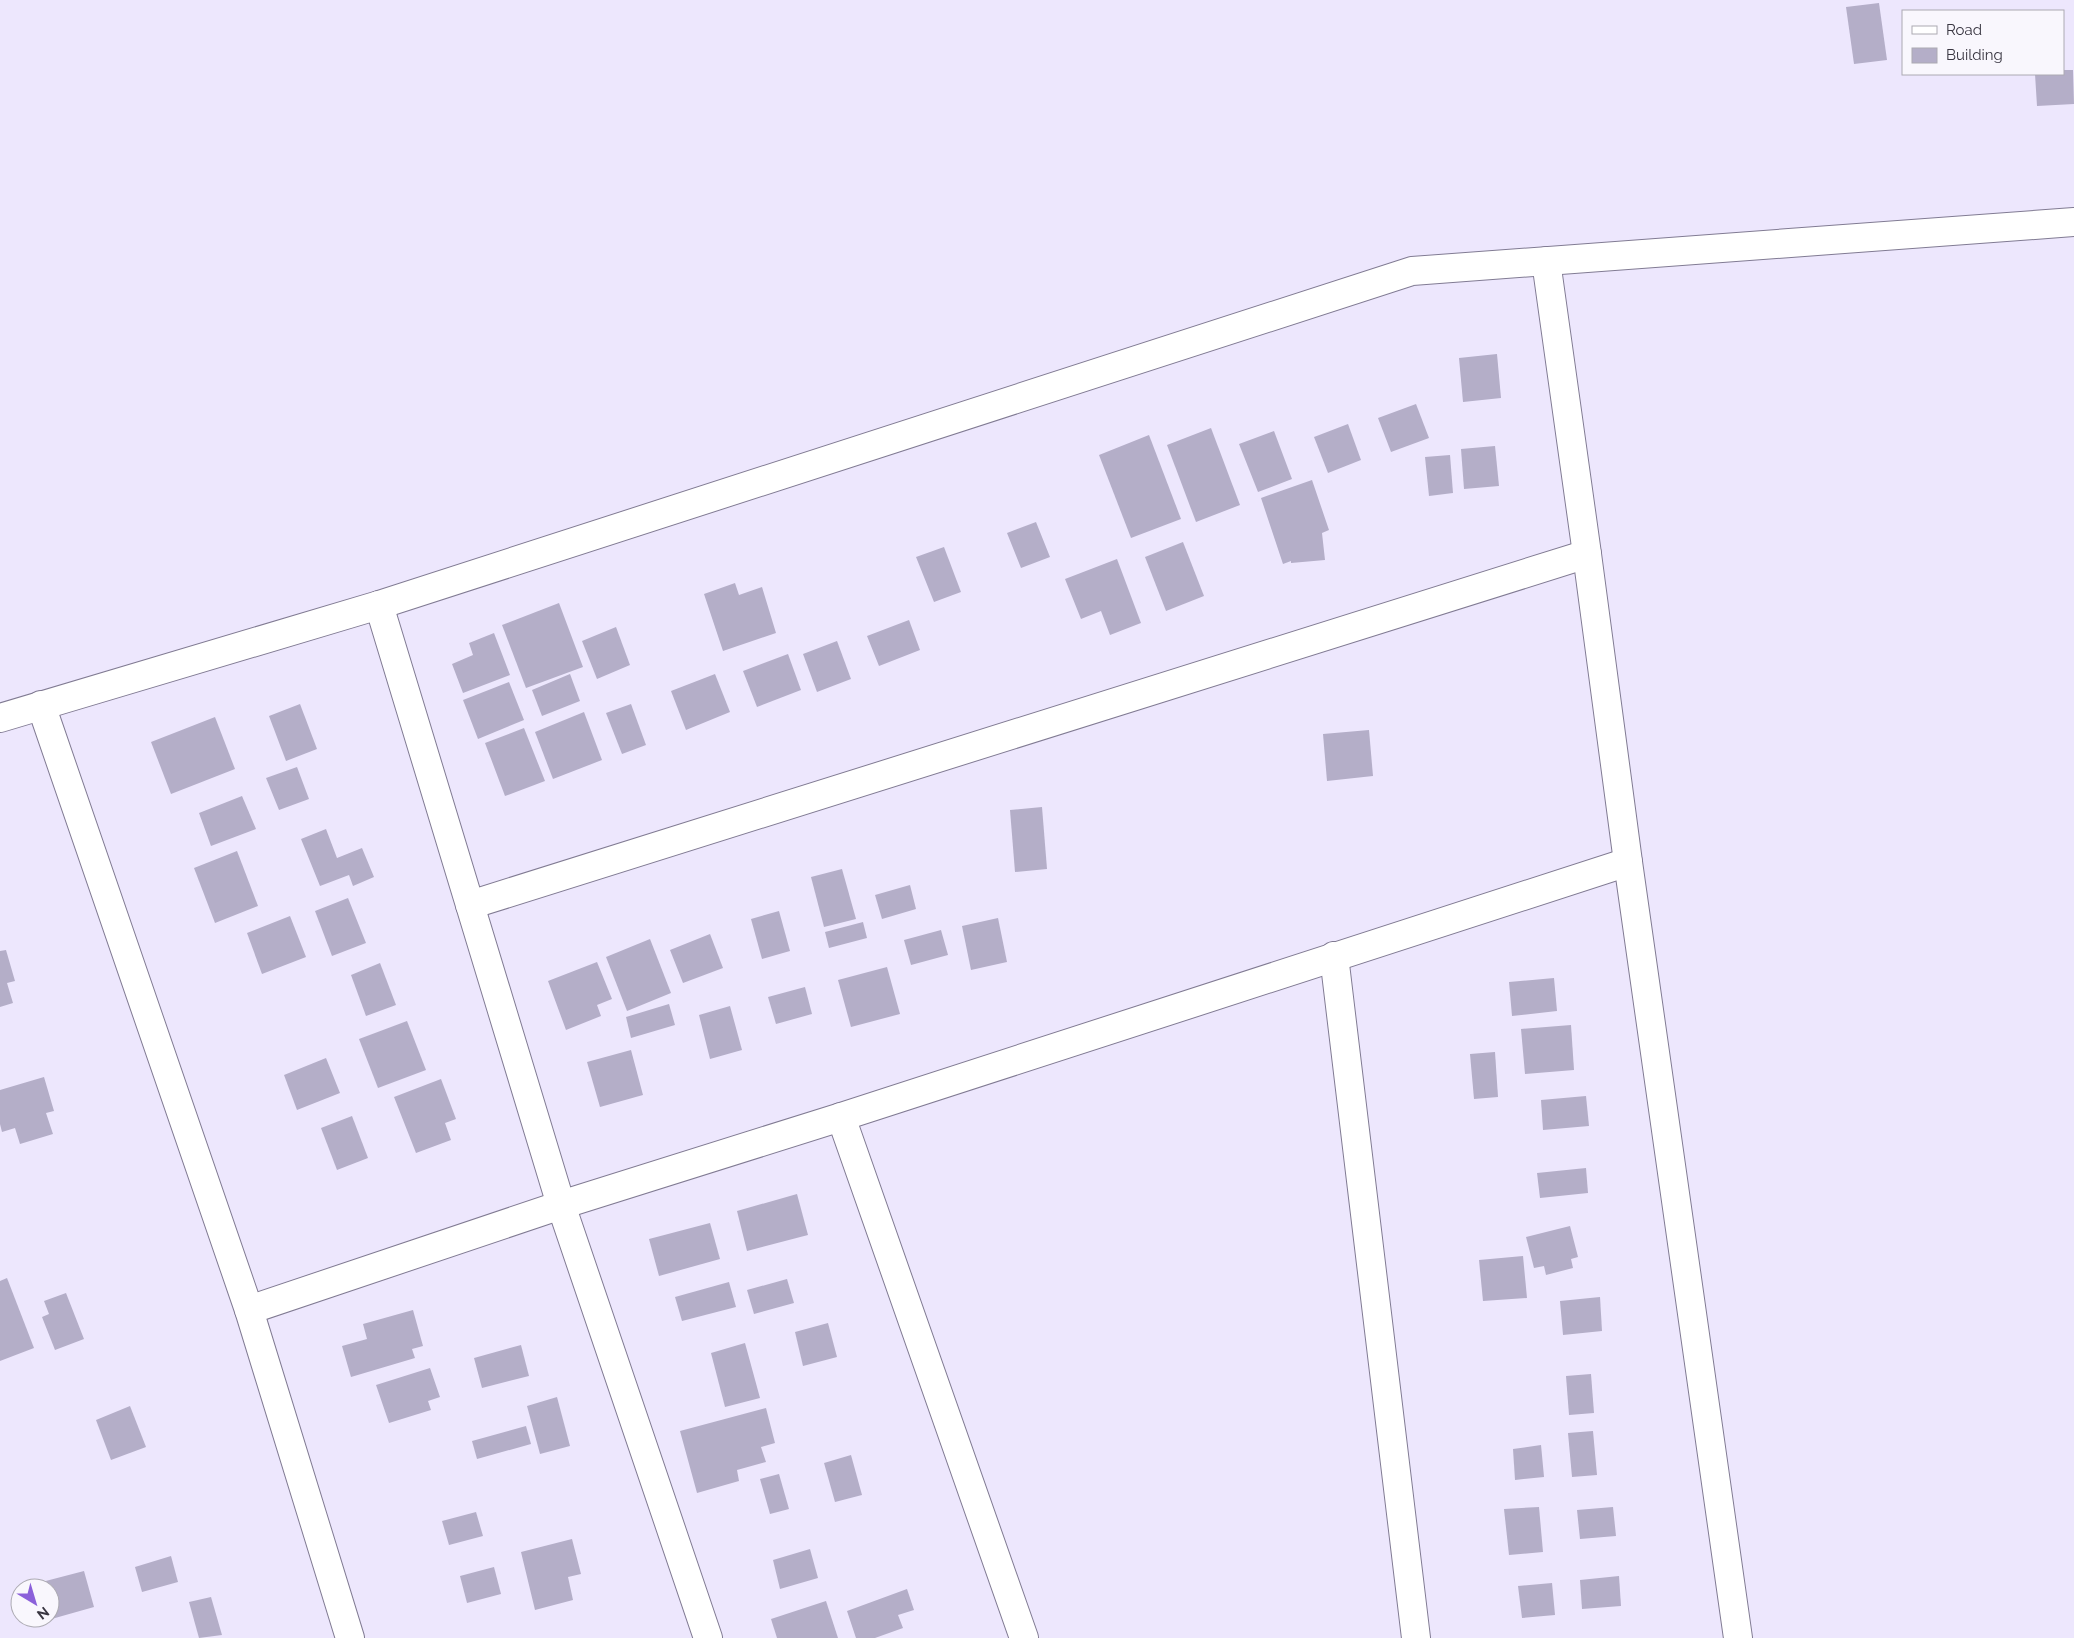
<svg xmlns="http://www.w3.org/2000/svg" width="2074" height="1638" viewBox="0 0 2074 1638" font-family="Raleway,sans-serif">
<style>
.building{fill:#b4aec8}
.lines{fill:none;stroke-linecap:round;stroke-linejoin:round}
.street-casing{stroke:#817b93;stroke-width:30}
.street{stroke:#fff;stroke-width:28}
</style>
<rect width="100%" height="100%" fill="#ede7fd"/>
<g class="building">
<path d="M1879 3 1887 60 1854 64 1846 7Z"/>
<path d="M2063 70H2073L2074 104 2037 106 2035 74H2063Z"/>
<path d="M1497 354 1501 398 1463 402 1459 358Z"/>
<path d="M1416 404 1429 438 1391 452 1378 418Z"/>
<path d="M1348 424 1361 460 1328 473 1314 437Z"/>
<path d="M1211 428 1240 505 1196 522 1167 445Z"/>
<path d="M1274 431 1292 479 1258 492 1239 444Z"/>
<path d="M1149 435 1181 519 1131 538 1099 455Z"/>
<path d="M1495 446 1499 486 1464 489 1461 449Z"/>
<path d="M1450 455 1453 493 1429 496 1425 457Z"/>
<path d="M1312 480 1329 530 1322 533 1325 560 1291 563V561L1283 564 1261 498Z"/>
<path d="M1036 522 1050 557 1021 568 1007 533Z"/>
<path d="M1183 542 1204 596 1166 611 1145 557Z"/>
<path d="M944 547 961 592 934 602 916 557Z"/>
<path d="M1117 559 1141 623 1110 635 1101 611 1081 619 1065 579Z"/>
<path d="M735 583 739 595 762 587 776 633 723 651 704 594Z"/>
<path d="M559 603 583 667 526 688 502 625Z"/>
<path d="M909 620 920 650 879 666 867 636Z"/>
<path d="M616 627 630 665 597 679 582 641Z"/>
<path d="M494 633 510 675 463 693 452 664 473 655 469 643Z"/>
<path d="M837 641 851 679 817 692 803 654Z"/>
<path d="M788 654 801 690 757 707 743 671Z"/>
<path d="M570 674 580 701 542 716 532 690Z"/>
<path d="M715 674 730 712 686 730 671 691Z"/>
<path d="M509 682 524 720 478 739 463 700Z"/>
<path d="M300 704 317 749 286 761 269 716Z"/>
<path d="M631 704 646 745 622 754 606 713Z"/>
<path d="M584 712 602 760 553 779 535 732Z"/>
<path d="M215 717 235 769 171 794 151 742Z"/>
<path d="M524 728 545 781 505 796 485 743Z"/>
<path d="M1369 730 1373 776 1327 781 1323 734Z"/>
<path d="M297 767 309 799 279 810 266 778Z"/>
<path d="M242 796 256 829 211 846 199 813Z"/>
<path d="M1042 807 1047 869 1015 872 1010 810Z"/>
<path d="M326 829 337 858 362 848 374 877 353 886 349 875 320 886 301 839Z"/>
<path d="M237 851 258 906 215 923 194 868Z"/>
<path d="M842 869 856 919 824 927 811 877Z"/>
<path d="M910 885 916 909 882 919 875 895Z"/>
<path d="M348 898 366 943 332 956 315 911Z"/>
<path d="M779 911 790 951 762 959 751 919Z"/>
<path d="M290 916 306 957 262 974 247 933Z"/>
<path d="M998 918 1007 962 971 970 962 926Z"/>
<path d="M863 922 867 938 829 948 825 932Z"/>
<path d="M941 930 948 955 911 965 904 940Z"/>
<path d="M710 934 723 968 683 983 670 950Z"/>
<path d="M650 939 671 993 627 1011 606 957Z"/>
<path d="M6 950 15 981 7 983 13 1003 0 1007V951Z"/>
<path d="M597 962 612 999 597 1005 601 1016 566 1030 548 981Z"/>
<path d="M380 963 396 1005 366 1016 351 975Z"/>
<path d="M887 967 900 1014 851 1027 838 980Z"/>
<path d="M1554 978 1557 1011 1512 1016 1509 982Z"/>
<path d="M805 987 812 1014 776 1024 768 997Z"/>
<path d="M669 1004 675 1025 631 1038 626 1017Z"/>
<path d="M730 1006 742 1050 710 1059 699 1015Z"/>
<path d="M407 1021 426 1070 378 1088 359 1039Z"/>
<path d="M1571 1025 1574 1070 1525 1074 1521 1029Z"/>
<path d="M631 1050 643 1095 600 1107 587 1062Z"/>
<path d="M1495 1052 1498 1097 1474 1099 1470 1054Z"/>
<path d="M326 1058 340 1093 297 1110 284 1075Z"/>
<path d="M44 1077 54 1111 46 1113 53 1134 20 1144 15 1128 2 1132 0 1124V1090Z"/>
<path d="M441 1079 456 1119 445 1123 451 1140 416 1153 394 1097Z"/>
<path d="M1586 1096 1589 1126 1543 1130 1541 1100Z"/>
<path d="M352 1116 368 1158 337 1170 321 1128Z"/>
<path d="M1586 1168 1588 1193 1540 1198 1537 1173Z"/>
<path d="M797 1194 808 1235 747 1251 737 1211Z"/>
<path d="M710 1223 720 1259 659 1276 649 1239Z"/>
<path d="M1570 1226 1578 1257 1571 1259 1573 1268 1546 1275 1544 1266 1534 1268 1526 1237Z"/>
<path d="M1523 1256 1527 1298 1483 1301 1479 1260Z"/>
<path d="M7 1278 34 1348 0 1361V1281Z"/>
<path d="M787 1279 794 1303 754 1314 747 1290Z"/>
<path d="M729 1282 736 1307 682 1321 675 1297Z"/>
<path d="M66 1293 84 1339 55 1350 42 1317 49 1314 44 1301Z"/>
<path d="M1600 1297 1602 1331 1563 1335 1560 1301Z"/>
<path d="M413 1310 423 1346 412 1349 415 1358 351 1377 342 1346 367 1339 363 1324Z"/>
<path d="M828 1323 837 1357 803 1366 795 1332Z"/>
<path d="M745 1343 760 1398 725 1407 711 1353Z"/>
<path d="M521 1345 529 1376 482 1388 474 1358Z"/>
<path d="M430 1368 440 1397 428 1401 431 1410 389 1423 376 1385Z"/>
<path d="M1591 1374 1594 1413 1569 1415 1566 1376Z"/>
<path d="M557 1397 570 1446 540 1454 527 1406Z"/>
<path d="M130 1406 146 1447 111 1460 96 1420Z"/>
<path d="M766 1408 775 1443 761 1447 766 1462 737 1470 739 1481 697 1493 680 1431Z"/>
<path d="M526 1426 531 1444 477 1459 472 1441Z"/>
<path d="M1593 1431 1597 1475 1572 1477 1568 1433Z"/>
<path d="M1541 1445 1544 1477 1515 1480 1513 1449Z"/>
<path d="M851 1455 862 1495 835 1502 824 1463Z"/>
<path d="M779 1474 789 1509 770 1514 760 1479Z"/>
<path d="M1539 1507 1543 1552 1509 1555 1504 1509Z"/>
<path d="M1613 1507 1616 1536 1580 1539 1577 1510Z"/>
<path d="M476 1512 483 1536 449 1545 442 1521Z"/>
<path d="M572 1539 581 1574 568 1577 573 1600 535 1610 521 1552Z"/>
<path d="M810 1549 818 1578 780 1589 773 1560Z"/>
<path d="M171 1556 178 1582 142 1592 135 1567Z"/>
<path d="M494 1567 501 1594 467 1603 460 1576Z"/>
<path d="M84 1571 94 1607 48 1620 47 1618H50V1588H39L38 1583Z"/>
<path d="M1619 1576 1621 1606 1582 1609 1580 1580Z"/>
<path d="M1552 1583 1555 1615 1522 1618 1518 1586Z"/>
<path d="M907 1589 914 1610 898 1615 903 1628 875 1638H856L847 1611Z"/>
<path d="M211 1597 222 1635 199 1638 189 1602Z"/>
<path d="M826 1601 838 1638H777L771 1619Z"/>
</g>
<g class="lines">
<defs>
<g id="street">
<path d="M1546 261 1587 554 1628 862 1738 1638"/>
<path d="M379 605 561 1205 708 1638"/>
<path d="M41 705 249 1310 350 1638"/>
<path d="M0 718 379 605 1412 271 2074 222"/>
<path d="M470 905 1587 554"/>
<path d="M1334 956 1416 1638"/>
<path d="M841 1117 1024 1638"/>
<path d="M249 1310 561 1205 841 1117 1628 862"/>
</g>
</defs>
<use href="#street" class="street-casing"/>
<use href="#street" class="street"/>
</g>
<rect x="1902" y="10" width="162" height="65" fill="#f9f7fd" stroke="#acaab2"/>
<rect x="1912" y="26" width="25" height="8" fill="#ffffff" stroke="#acaab2"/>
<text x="1946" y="35" font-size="15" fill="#393641">Road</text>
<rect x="1912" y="48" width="25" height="15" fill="#b4aec8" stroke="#acaab2"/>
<text x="1946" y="60" font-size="15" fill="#393641">Building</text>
<g transform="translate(35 1603) rotate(142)"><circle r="24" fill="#f9f7fd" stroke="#acaab2"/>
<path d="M0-4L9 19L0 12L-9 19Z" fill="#8b60da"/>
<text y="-8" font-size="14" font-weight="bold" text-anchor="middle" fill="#393641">N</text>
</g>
</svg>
